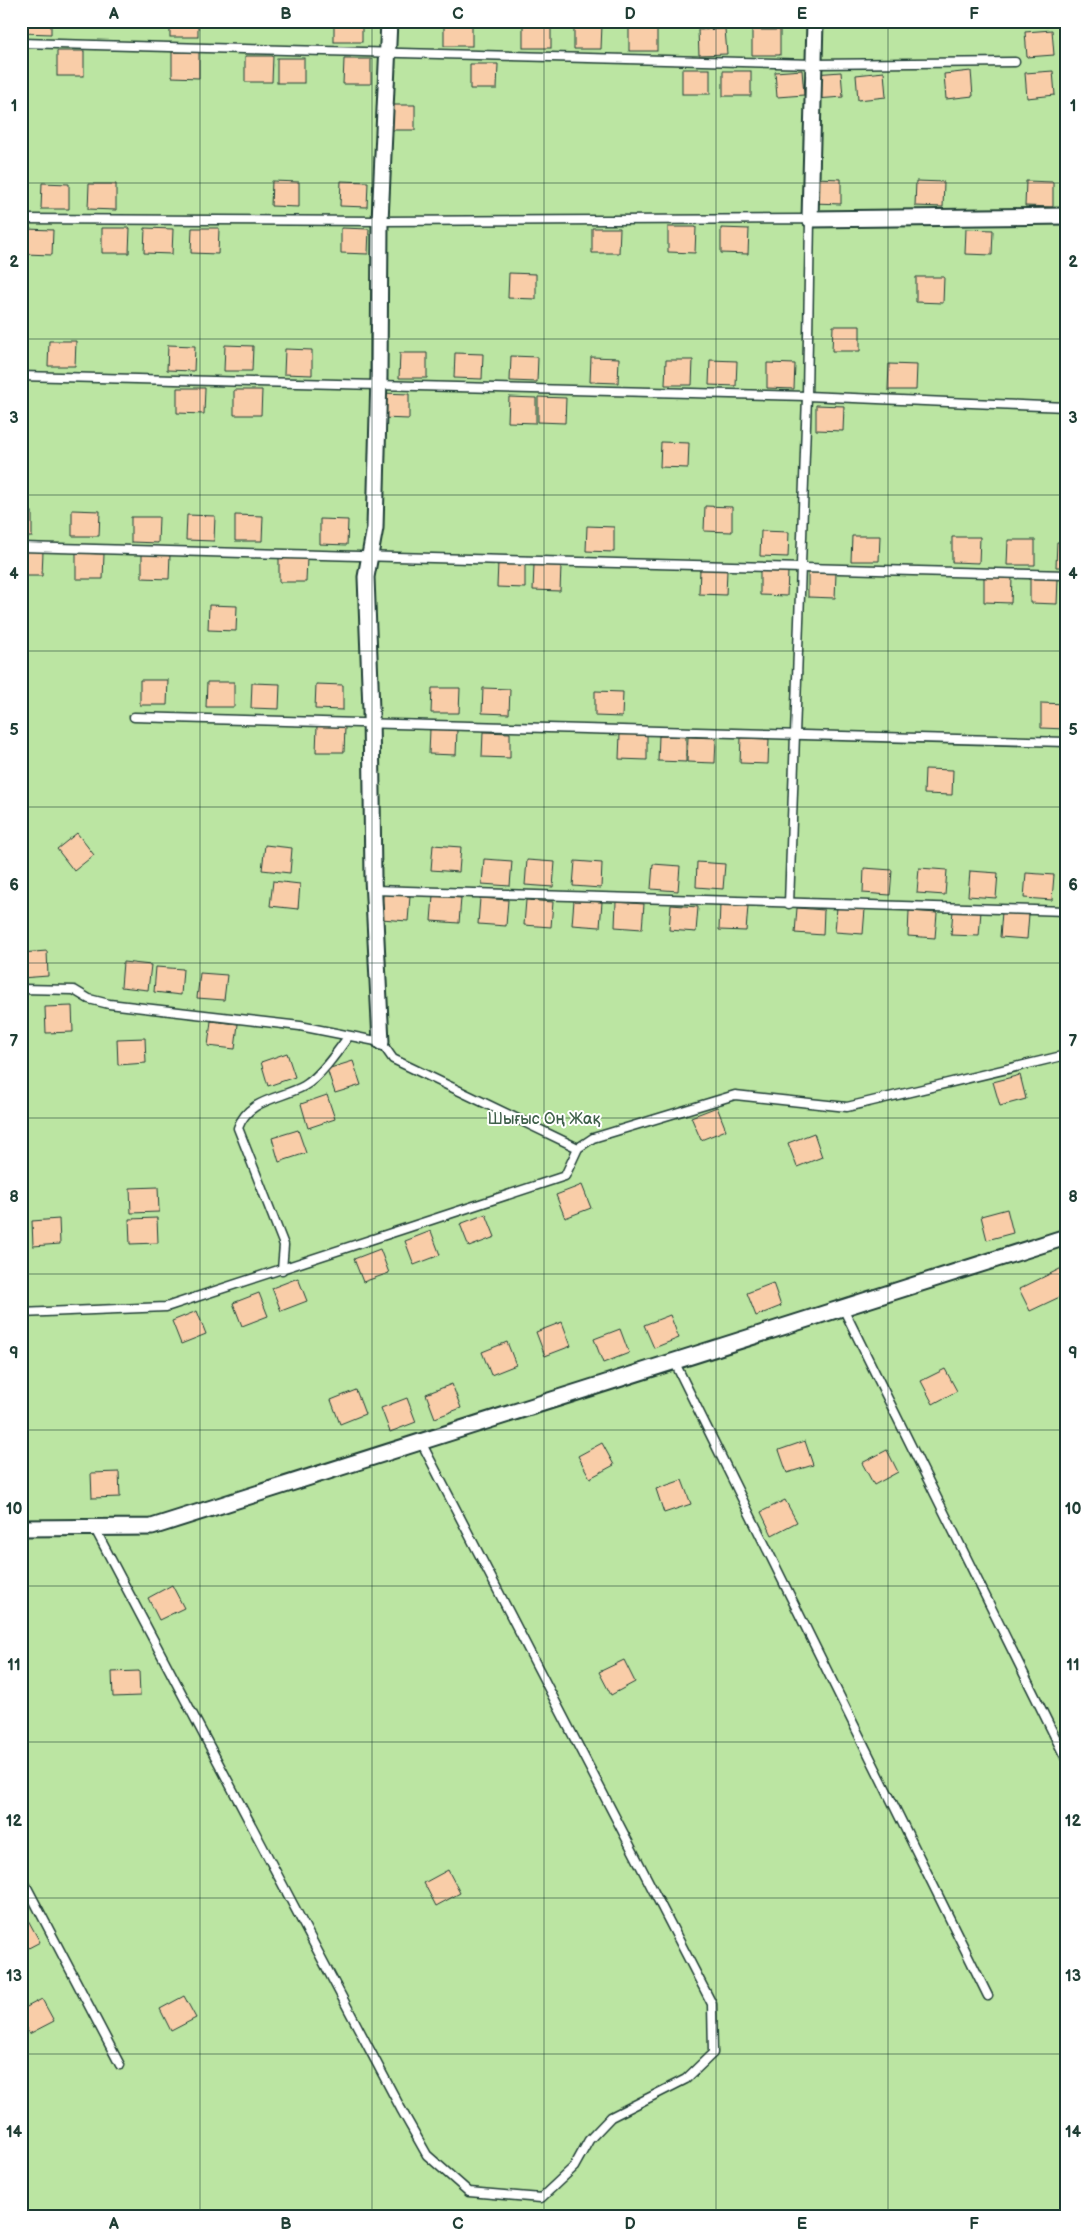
<svg xmlns="http://www.w3.org/2000/svg" width="1087" height="2237" viewBox="0 0 1087 2237" font-family="'Balsamiq Sans',sans-serif">
<style>
.green{fill:#bbe5a2;stroke:#6d916b}
.building{fill:#f9cda8;stroke:#1f3d34}
.lines{fill:none;stroke-linecap:round;stroke-linejoin:round}
.service-casing{stroke:#1f3d34;stroke-width:11}
.minor-casing{stroke:#1f3d34;stroke-width:19}
.service{stroke:#fff;stroke-width:8}
.minor{stroke:#fff;stroke-width:15}
.grid{fill:none;stroke:#1f3d34;stroke-width:1;stroke-opacity:0.55}
.labels{text-anchor:middle;stroke-width:4;stroke-linejoin:round;paint-order:stroke}
.park-label{font-size:16px;fill:#3e5f4a;stroke:#fff}
.neatline{fill:none;stroke:#1f3d34;stroke-width:2}
.grid-label{font-size:16px;text-anchor:middle;font-weight:bold;fill:#1f3d34}
</style>
<rect width="100%" height="100%" fill="#fdf0e5"/>
<filter id="ink" filterUnits="userSpaceOnUse"><feTurbulence type="fractalNoise" baseFrequency=".02" numOctaves="2"/><feDisplacementMap in="SourceGraphic" scale="10" xChannelSelector="R" yChannelSelector="G"/><feConvolveMatrix kernelMatrix="1 2 1 2 8 2 1 2 1" color-interpolation-filters="sRGB"/></filter>
<g filter="url(#ink)">
<rect class="green" x="21" y="21" width="1045" height="2195"/>
<g class="building">
<path d="M23 21H51V34L23 33Z"/>
<rect x="170" y="21" width="28" height="16"/>
<rect x="334" y="21" width="28" height="21"/>
<rect x="444" y="21" width="28" height="25"/>
<rect x="523" y="23" width="28" height="25"/>
<path d="M574 24H602L601 49H574Z"/>
<rect x="629" y="26" width="28" height="25"/>
<path d="M725 29 727 54 699 55 698 30Z"/>
<rect x="752" y="30" width="28" height="25"/>
<path d="M1052 30 1054 55 1027 57 1025 32Z"/>
<rect x="57" y="51" width="27" height="25"/>
<path d="M172 52H199V78L172 77Z"/>
<path d="M245 56H273L272 82H245Z"/>
<rect x="277" y="58" width="27" height="25"/>
<path d="M344 59H371V84H343Z"/>
<path d="M470 64H498L497 89H470Z"/>
<rect x="682" y="69" width="28" height="25"/>
<path d="M802 70 804 95 777 97 775 72Z"/>
<rect x="723" y="71" width="28" height="25"/>
<path d="M971 71 973 96 946 99 944 74Z"/>
<path d="M1053 71 1055 95 1027 98 1025 73Z"/>
<path d="M841 72 843 97 816 99 814 74Z"/>
<path d="M884 72 886 97 858 100 856 75Z"/>
<path d="M388 105H415V130H387Z"/>
<path d="M814 178 841 179V204L813 203Z"/>
<path d="M272 181 299 182V207L271 206Z"/>
<path d="M341 181 368 182 367 207 340 206Z"/>
<path d="M916 181 944 182 943 207 915 206Z"/>
<path d="M1026 181 1053 182V207L1025 206Z"/>
<path d="M42 183 69 184V209H41Z"/>
<path d="M89 184H116V210L88 209Z"/>
<path d="M668 227H696L695 253 668 252Z"/>
<path d="M102 228H130L129 253H102Z"/>
<path d="M145 228 173 229 172 254 144 253Z"/>
<path d="M192 228H219L218 254 191 253Z"/>
<path d="M341 228 369 229 368 254 341 253Z"/>
<path d="M592 228H620L619 253H592Z"/>
<path d="M721 228 749 229 748 254 721 253Z"/>
<path d="M26 229 53 230 52 255 25 254Z"/>
<path d="M966 229 993 230 992 255 965 254Z"/>
<path d="M509 273 536 274V299L508 298Z"/>
<path d="M916 277H944L943 303 916 302Z"/>
<path d="M833 326H860V351H832Z"/>
<path d="M49 341H76L75 366H48Z"/>
<path d="M168 345 195 346 194 371 167 370Z"/>
<path d="M225 345 253 346 252 371H224Z"/>
<path d="M285 349 312 350V375L284 374Z"/>
<path d="M400 353H427V378H399Z"/>
<path d="M455 353 483 354 482 379 454 378Z"/>
<path d="M511 356 538 357 537 382 510 381Z"/>
<path d="M591 357 619 358 618 383 590 382Z"/>
<path d="M666 360H693L692 385H665Z"/>
<path d="M710 360 737 361 736 386 709 385Z"/>
<path d="M767 363 795 364 794 389 767 388Z"/>
<path d="M889 364 917 365 916 390H888Z"/>
<rect x="1062" y="371" width="4" height="25"/>
<path d="M177 388H205L204 414 177 413Z"/>
<path d="M234 390H262L261 415H234Z"/>
<path d="M382 393 409 394V419L381 418Z"/>
<path d="M509 397 536 398V423L508 422Z"/>
<path d="M538 397 566 398 565 423 538 422Z"/>
<path d="M816 405 844 406 843 431 816 430Z"/>
<path d="M661 442 689 443 688 468 660 467Z"/>
<path d="M705 506 732 507V532L704 531Z"/>
<path d="M72 510 100 511 99 536H72Z"/>
<rect x="21" y="512" width="11" height="25"/>
<path d="M187 515 215 516 214 541 186 540Z"/>
<path d="M235 515 263 516 262 541H235Z"/>
<path d="M131 517H159L158 543 131 542Z"/>
<path d="M320 519 348 520 347 545 320 544Z"/>
<path d="M587 526 614 527V552L586 551Z"/>
<path d="M761 531 789 532 788 557 760 556Z"/>
<path d="M852 536H880L879 561H851Z"/>
<path d="M952 537H980L979 563 952 562Z"/>
<path d="M1008 540H1035V565H1007Z"/>
<path d="M1057 542H1066V567H1056Z"/>
<path d="M21 551H43L42 576H21Z"/>
<path d="M76 553 104 554 103 579H76Z"/>
<path d="M142 553 170 554 169 579 142 578Z"/>
<path d="M279 556 307 557 306 582H279Z"/>
<path d="M498 562 525 563V588L497 587Z"/>
<path d="M534 565 561 566 560 591 533 590Z"/>
<path d="M700 569 727 570 726 595 699 594Z"/>
<path d="M760 570 788 571 787 596 760 595Z"/>
<path d="M808 572 836 573 835 598 808 597Z"/>
<path d="M984 577 1012 578 1011 603 984 602Z"/>
<path d="M1030 578 1058 579 1057 604 1030 603Z"/>
<path d="M209 605 237 606 236 631 208 630Z"/>
<path d="M140 680H168L167 705H140Z"/>
<path d="M207 682H234V707H206Z"/>
<path d="M252 683 280 684 279 709 251 708Z"/>
<path d="M316 684 343 685V710L315 709Z"/>
<path d="M432 688H460L459 713H431Z"/>
<path d="M483 688 510 689 509 714 482 713Z"/>
<path d="M595 691 623 692 622 717 595 716Z"/>
<path d="M1041 703 1066 704V729L1041 728Z"/>
<path d="M317 726 345 727 344 752H316Z"/>
<path d="M430 729 457 730 456 755 429 754Z"/>
<path d="M483 732 510 733V758L482 757Z"/>
<path d="M620 734 647 735V760L619 759Z"/>
<path d="M659 736 686 737V762L658 761Z"/>
<path d="M688 737 716 738 715 763 687 762Z"/>
<path d="M741 738 769 739 768 764 740 763Z"/>
<path d="M925 769 953 770 952 795 924 794Z"/>
<path d="M77 833 94 855 74 871 57 849Z"/>
<path d="M265 845 292 848 290 873 262 870Z"/>
<path d="M433 845 461 847 459 872 431 870Z"/>
<path d="M484 859 512 861 510 886 482 884Z"/>
<path d="M527 860 555 862 553 887 525 885Z"/>
<path d="M575 861 602 863 601 888 573 886Z"/>
<path d="M697 862 725 864 723 889 696 887Z"/>
<path d="M653 864 680 866 678 891 651 889Z"/>
<path d="M864 868 892 870 890 895 863 893Z"/>
<path d="M919 868 947 870 945 895 917 893Z"/>
<path d="M970 871 998 873 996 898 968 896Z"/>
<path d="M1026 873 1054 875 1052 900 1024 898Z"/>
<path d="M273 881 300 884 298 909 270 906Z"/>
<path d="M383 894 410 896 408 921 381 919Z"/>
<path d="M433 896 461 898 459 923 431 921Z"/>
<path d="M480 898 508 900 506 926 478 924Z"/>
<path d="M526 900 553 902 551 927 524 925Z"/>
<path d="M574 900 602 902 600 927 572 925Z"/>
<path d="M616 902 644 904 642 929 615 927Z"/>
<path d="M720 904 748 906 746 931 719 930Z"/>
<path d="M671 905 698 907 696 932 669 930Z"/>
<path d="M837 907 865 909 863 934 835 932Z"/>
<path d="M797 908 824 910 823 935 795 933Z"/>
<path d="M953 910 981 911 979 936 951 935Z"/>
<path d="M909 911 937 913 935 938 908 936Z"/>
<path d="M1002 912 1029 914 1027 939 1000 937Z"/>
<path d="M47 951 48 976 21 978V953Z"/>
<path d="M123 962 151 965 148 990 121 987Z"/>
<path d="M156 967 183 969 181 995 154 992Z"/>
<path d="M200 973 227 975 224 1000 197 998Z"/>
<path d="M72 1006 73 1032 46 1033 45 1007Z"/>
<path d="M211 1021 238 1024 235 1049 208 1046Z"/>
<path d="M145 1038 146 1063 118 1065 117 1039Z"/>
<path d="M287 1053 295 1077 268 1086 261 1062Z"/>
<path d="M353 1061 361 1085 335 1093 327 1069Z"/>
<path d="M1020 1075 1026 1099 1000 1106 993 1082Z"/>
<path d="M327 1095 335 1119 308 1128 301 1104Z"/>
<path d="M717 1107 726 1130 701 1140 691 1117Z"/>
<path d="M298 1130 306 1153 279 1162 272 1138Z"/>
<path d="M814 1133 822 1157 797 1167 788 1143Z"/>
<path d="M582 1185 591 1208 565 1218 556 1195Z"/>
<path d="M158 1187 159 1212 131 1213 130 1188Z"/>
<path d="M1007 1209 1013 1233 987 1240 981 1216Z"/>
<path d="M486 1214 495 1237 469 1247 460 1224Z"/>
<path d="M157 1218 158 1243 130 1244 129 1219Z"/>
<path d="M59 1219 60 1244 33 1246 32 1221Z"/>
<path d="M431 1231 440 1255 414 1265 405 1241Z"/>
<path d="M380 1249 389 1273 363 1282 354 1259Z"/>
<path d="M1064 1267 1066 1270V1294L1030 1311 1019 1289Z"/>
<path d="M298 1278 307 1301 281 1311 272 1288Z"/>
<path d="M773 1283 781 1306 756 1316 747 1293Z"/>
<path d="M259 1293 268 1316 242 1326 233 1303Z"/>
<path d="M197 1311 206 1334 181 1344 172 1321Z"/>
<path d="M670 1315 679 1338 654 1348 644 1325Z"/>
<path d="M562 1322 571 1346 545 1356 536 1332Z"/>
<path d="M620 1329 629 1353 603 1363 594 1339Z"/>
<path d="M507 1342 516 1365 491 1375 482 1352Z"/>
<path d="M945 1369 957 1391 933 1404 921 1381Z"/>
<path d="M452 1384 461 1408 435 1418 426 1394Z"/>
<path d="M356 1390 365 1414 340 1424 331 1400Z"/>
<path d="M407 1398 416 1422 390 1432 381 1408Z"/>
<path d="M805 1441 813 1465 787 1473 779 1450Z"/>
<path d="M602 1443 614 1465 590 1478 578 1456Z"/>
<path d="M887 1450 898 1472 874 1485 862 1463Z"/>
<path d="M119 1472 120 1497 92 1498 91 1473Z"/>
<path d="M682 1480 691 1504 664 1513 656 1489Z"/>
<path d="M785 1500 797 1522 772 1535 761 1512Z"/>
<path d="M172 1585 184 1608 159 1620 148 1598Z"/>
<path d="M624 1660 635 1682 611 1695 599 1672Z"/>
<path d="M139 1671 140 1696 113 1697 112 1672Z"/>
<path d="M448 1870 460 1893 436 1906 424 1883Z"/>
<path d="M28 1920 40 1942 21 1952V1924Z"/>
<path d="M184 1996 196 2018 171 2031 160 2009Z"/>
<path d="M42 1999 54 2021 29 2034 21 2018V2010Z"/>
</g>
<g class="lines">
<defs>
<g id="service">
<path d="M21 43 814 64 1015 62"/>
<path d="M21 219 380 221 810 219 807 396 789 904"/>
<path d="M21 376 807 396 1066 407"/>
<path d="M21 547 1066 575"/>
<path d="M134 717 1066 742"/>
<path d="M374 890 1066 911"/>
<path d="M21 989 74 990 89 999 109 1004 300 1026 381 1042 393 1059 578 1148"/>
<path d="M282 1270 284 1245 238 1128C248 1099 280 1099 304 1086 320 1077 338 1051 348 1037"/>
<path d="M843 1308 1066 1759"/>
<path d="M21 1313 166 1307 565 1176 578 1148 593 1138 735 1095 847 1107 1066 1055"/>
<path d="M674 1361 988 1996"/>
<path d="M94 1527 401 2109 427 2155 469 2192 541 2198 574 2167 589 2140 611 2117 686 2079 713 2053 712 2004 421 1442"/>
<path d="M21 1876 120 2065"/>
</g>
<g id="minor">
<path d="M815 21 810 219 1066 216"/>
<path d="M381 1042 373 878 371 710 366 577 375 528 379 376 380 221 389 21"/>
<path d="M21 1528 152 1527 1066 1237"/>
</g>
</defs>
<use href="#service" class="service-casing"/>
<use href="#minor" class="minor-casing"/>
<use href="#service" class="service"/>
<use href="#minor" class="minor"/>
</g>
</g>
<path class="grid" d="M200 21V2216M372 21V2216M544 21V2216M716 21V2216M888 21V2216M21 183H1066M21 339H1066M21 495H1066M21 651H1066M21 807H1066M21 963H1066M21 1118H1066M21 1274H1066M21 1430H1066M21 1586H1066M21 1742H1066M21 1898H1066M21 2054H1066"/>
<g class="labels">
<g class="park-label">
<text x="544" y="1124">Шығыс Оң Жақ</text>
</g>
</g>
<rect width="1087" height="2237" fill="none" stroke="#fff" stroke-width="55"/>
<rect x="28" y="28" width="1032" height="2182" class="neatline"/>
<g class="grid-label">
<text x="114" y="19">A</text>
<text x="286" y="19">B</text>
<text x="458" y="19">C</text>
<text x="630" y="19">D</text>
<text x="802" y="19">E</text>
<text x="974" y="19">F</text>
<text x="14" y="111">1</text>
<text x="1073" y="111">1</text>
<text x="14" y="267">2</text>
<text x="1073" y="267">2</text>
<text x="14" y="423">3</text>
<text x="1073" y="423">3</text>
<text x="14" y="579">4</text>
<text x="1073" y="579">4</text>
<text x="14" y="735">5</text>
<text x="1073" y="735">5</text>
<text x="14" y="890">6</text>
<text x="1073" y="890">6</text>
<text x="14" y="1046">7</text>
<text x="1073" y="1046">7</text>
<text x="14" y="1202">8</text>
<text x="1073" y="1202">8</text>
<text x="14" y="1358">9</text>
<text x="1073" y="1358">9</text>
<text x="14" y="1514">10</text>
<text x="1073" y="1514">10</text>
<text x="14" y="1670">11</text>
<text x="1073" y="1670">11</text>
<text x="14" y="1826">12</text>
<text x="1073" y="1826">12</text>
<text x="14" y="1981">13</text>
<text x="1073" y="1981">13</text>
<text x="14" y="2137">14</text>
<text x="1073" y="2137">14</text>
<text x="114" y="2229">A</text>
<text x="286" y="2229">B</text>
<text x="458" y="2229">C</text>
<text x="630" y="2229">D</text>
<text x="802" y="2229">E</text>
<text x="974" y="2229">F</text>
</g>
</svg>
